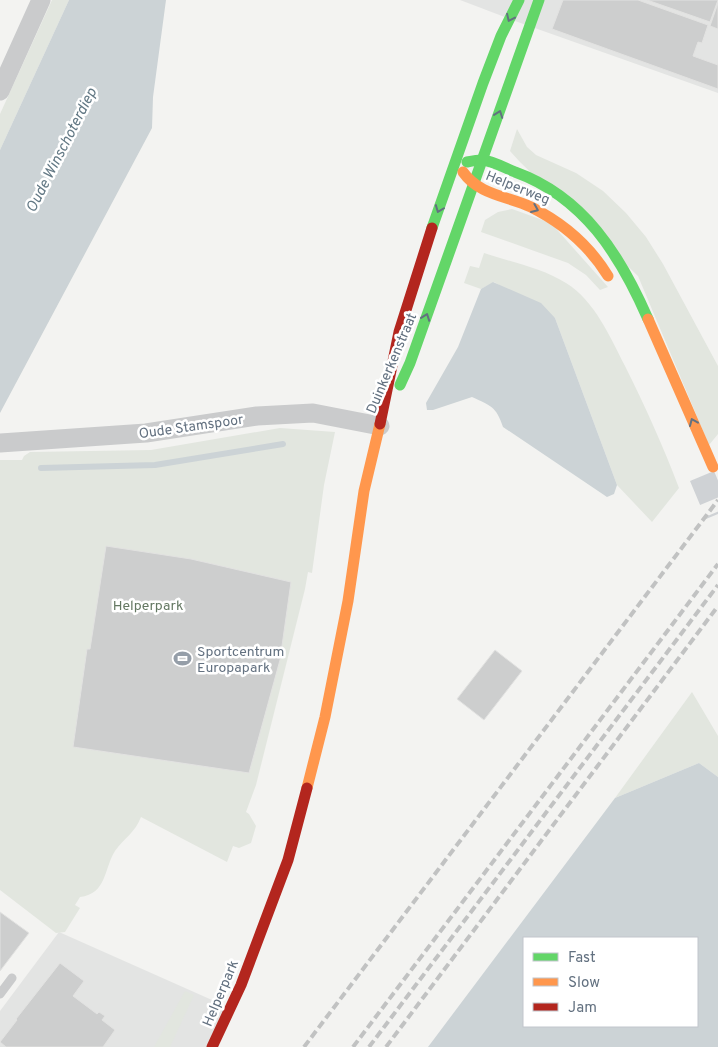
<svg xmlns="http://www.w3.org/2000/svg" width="718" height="1047" viewBox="0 0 718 1047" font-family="Overpass,sans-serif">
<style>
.built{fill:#e3e4e3}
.green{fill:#e2e6df}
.water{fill:#ccd3d6;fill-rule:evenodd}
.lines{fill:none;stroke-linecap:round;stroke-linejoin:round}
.stream{stroke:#ccd3d6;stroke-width:6}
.building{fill:#cdcece;stroke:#e2e2e1}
.secondary-tunnel{stroke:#cfd2d5;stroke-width:26;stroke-dasharray:26 13;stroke-linecap:butt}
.lane{stroke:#cacbcc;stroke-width:9}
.street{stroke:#cacbcc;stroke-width:19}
.fast{stroke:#63d668;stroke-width:11}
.slow{stroke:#ff974d;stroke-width:11}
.jam{stroke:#b3261e;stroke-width:11}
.rail{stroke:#c1c2c2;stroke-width:4;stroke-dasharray:8 4;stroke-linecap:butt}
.oneway{stroke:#637180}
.labels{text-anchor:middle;stroke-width:5;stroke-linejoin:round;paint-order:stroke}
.street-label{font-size:14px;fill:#637180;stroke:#fff}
.park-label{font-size:14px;fill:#647862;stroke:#fff}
.poi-label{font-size:14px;fill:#637180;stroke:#fff;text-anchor:start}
.water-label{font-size:15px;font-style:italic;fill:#637985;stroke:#fff}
</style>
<rect width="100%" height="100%" fill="#f3f3f1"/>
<g class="built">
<path d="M460 0H718V93L515 21Z"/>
<path d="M59 932 230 1008 211 1047H0V1011Z"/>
</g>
<g class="green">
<path d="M52 0H69L0 150V114Z"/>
<path d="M517 129 527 147 536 155 576 173 603 191 626 213 646 237 663 264 718 366V434L709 445 638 276 520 162 510 151Z"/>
<path d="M512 209 551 223 608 287 600 290 586 275 568 263 481 232 485 220 498 212Z"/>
<path d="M484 253C511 262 542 268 566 283 595 301 610 337 625 366 645 406 663 446 679 488L652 522 617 485 555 318 494 282 481 289 464 283 470 266 479 268Z"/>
<path d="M280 428 335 432 324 485 312 573 308 572 305 589 256 785 246 812 249 814 256 826 251 843 239 848 233 846 227 862 141 817C135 833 124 838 115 851 104 868 107 894 80 897L75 905 80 908 65 932 56 933 0 890V460H22L24 456 30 452 151 450Z"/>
<path d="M692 692 718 736V777L699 763 615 798Z"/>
<path d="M185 991 194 995 170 1047H154Z"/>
</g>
<g class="water">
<path d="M69 0H166L153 97 152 128 0 413V150Z"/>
<path d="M493 282 541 303 555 318 617 485 614 494 607 497 503 427C496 406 491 406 472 397L433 410H427L426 403 458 347 481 289Z"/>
<path d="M699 763 718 777V1047H428L615 798ZM524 938H697V1026H524Z"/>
</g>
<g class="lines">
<path class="stream" d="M41 468 155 465 283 444"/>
</g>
<g class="building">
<path d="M563 0H638L708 25 702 43 698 42 693 56 718 65V89L552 29Z"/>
<path d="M647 0H718L710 22Z"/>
<path d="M718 3V29L710 26Z"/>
<path d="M106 546 191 559 291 582 280 660 249 773 73 747 87 649H90Z"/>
<path d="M495 650 522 671 484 720 457 699Z"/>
<path d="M0 912 29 933 0 971Z"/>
<path d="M60 963 84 981 73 996 97 1014 99 1012 105 1016 102 1020 115 1030 103 1047H6L0 1042 17 1020 16 1019Z"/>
</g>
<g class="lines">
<path class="secondary-tunnel" d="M702 476 718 514"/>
<path class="lane" d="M0 994 12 978"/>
<g class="street">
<path d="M0 91 41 0"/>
<path d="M0 443 146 433 257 416 313 413 380 426"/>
</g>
<g class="fast">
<path d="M467 162C472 161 478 160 482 160 493 161 505 168 515 172 584 197 620 255 648 319"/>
<path d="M432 228 483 83 501 36 519 0"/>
<path d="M400 385 410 363 539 0"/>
</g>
<g class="slow">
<path d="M463 172C479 195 507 196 531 207 563 223 589 245 608 276"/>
<path d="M648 319 713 467"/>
<path d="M307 788 325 717 348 601 364 491 380 424"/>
</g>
<g class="jam">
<path d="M380 424 399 332 432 228"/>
<path d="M212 1047 241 985 288 860 307 788"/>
</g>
<g class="rail">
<path d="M304 1047 718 500"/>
<path d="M353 1047 718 564"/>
<path d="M369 1047 718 585"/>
<path d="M386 1047 718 606"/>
</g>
</g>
<defs><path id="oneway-chevron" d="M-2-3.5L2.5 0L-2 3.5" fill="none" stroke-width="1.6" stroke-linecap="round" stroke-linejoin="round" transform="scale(1.25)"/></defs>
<g class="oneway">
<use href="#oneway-chevron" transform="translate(510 18) rotate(115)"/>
<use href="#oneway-chevron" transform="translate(499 114) rotate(-70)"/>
<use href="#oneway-chevron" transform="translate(439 209) rotate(111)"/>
<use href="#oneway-chevron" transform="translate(535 209) rotate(23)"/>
<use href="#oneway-chevron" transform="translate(426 317) rotate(-70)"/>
<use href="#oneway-chevron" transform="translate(693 422) rotate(-113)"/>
</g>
<defs>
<symbol id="stadium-bare" viewBox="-9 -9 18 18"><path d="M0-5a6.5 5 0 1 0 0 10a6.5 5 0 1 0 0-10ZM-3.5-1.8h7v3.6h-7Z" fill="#959ea8" stroke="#fff" stroke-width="2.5" paint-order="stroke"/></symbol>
</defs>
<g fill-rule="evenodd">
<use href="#stadium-bare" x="170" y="646" width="25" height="25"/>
</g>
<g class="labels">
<g class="street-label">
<text transform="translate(518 187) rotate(22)" y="5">Helperweg</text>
<text transform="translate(391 363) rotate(-67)" y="5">Duinkerkenstraat</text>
<text transform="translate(191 426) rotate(-8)" y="5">Oude Stamspoor</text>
<text transform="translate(220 993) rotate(-67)" y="5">Helperpark</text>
</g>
<g class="park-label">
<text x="148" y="610">Helperpark</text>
</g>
<g class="poi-label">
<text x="197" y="656">Sportcentrum<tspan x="197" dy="16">Europapark</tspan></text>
</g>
<g class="water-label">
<text transform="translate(61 150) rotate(-63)" y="5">Oude Winschoterdiep</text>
</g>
</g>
<rect x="523" y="937" width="175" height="90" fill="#ffffff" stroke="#c1c6cc"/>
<rect x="533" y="953" width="25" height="8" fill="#63d668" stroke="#c1c6cc"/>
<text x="568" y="962" font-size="15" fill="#637180">Fast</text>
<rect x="533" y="978" width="25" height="8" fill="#ff974d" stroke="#c1c6cc"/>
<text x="568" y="987" font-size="15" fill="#637180">Slow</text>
<rect x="533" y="1003" width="25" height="8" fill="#b3261e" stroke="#c1c6cc"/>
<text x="568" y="1012" font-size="15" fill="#637180">Jam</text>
</svg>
